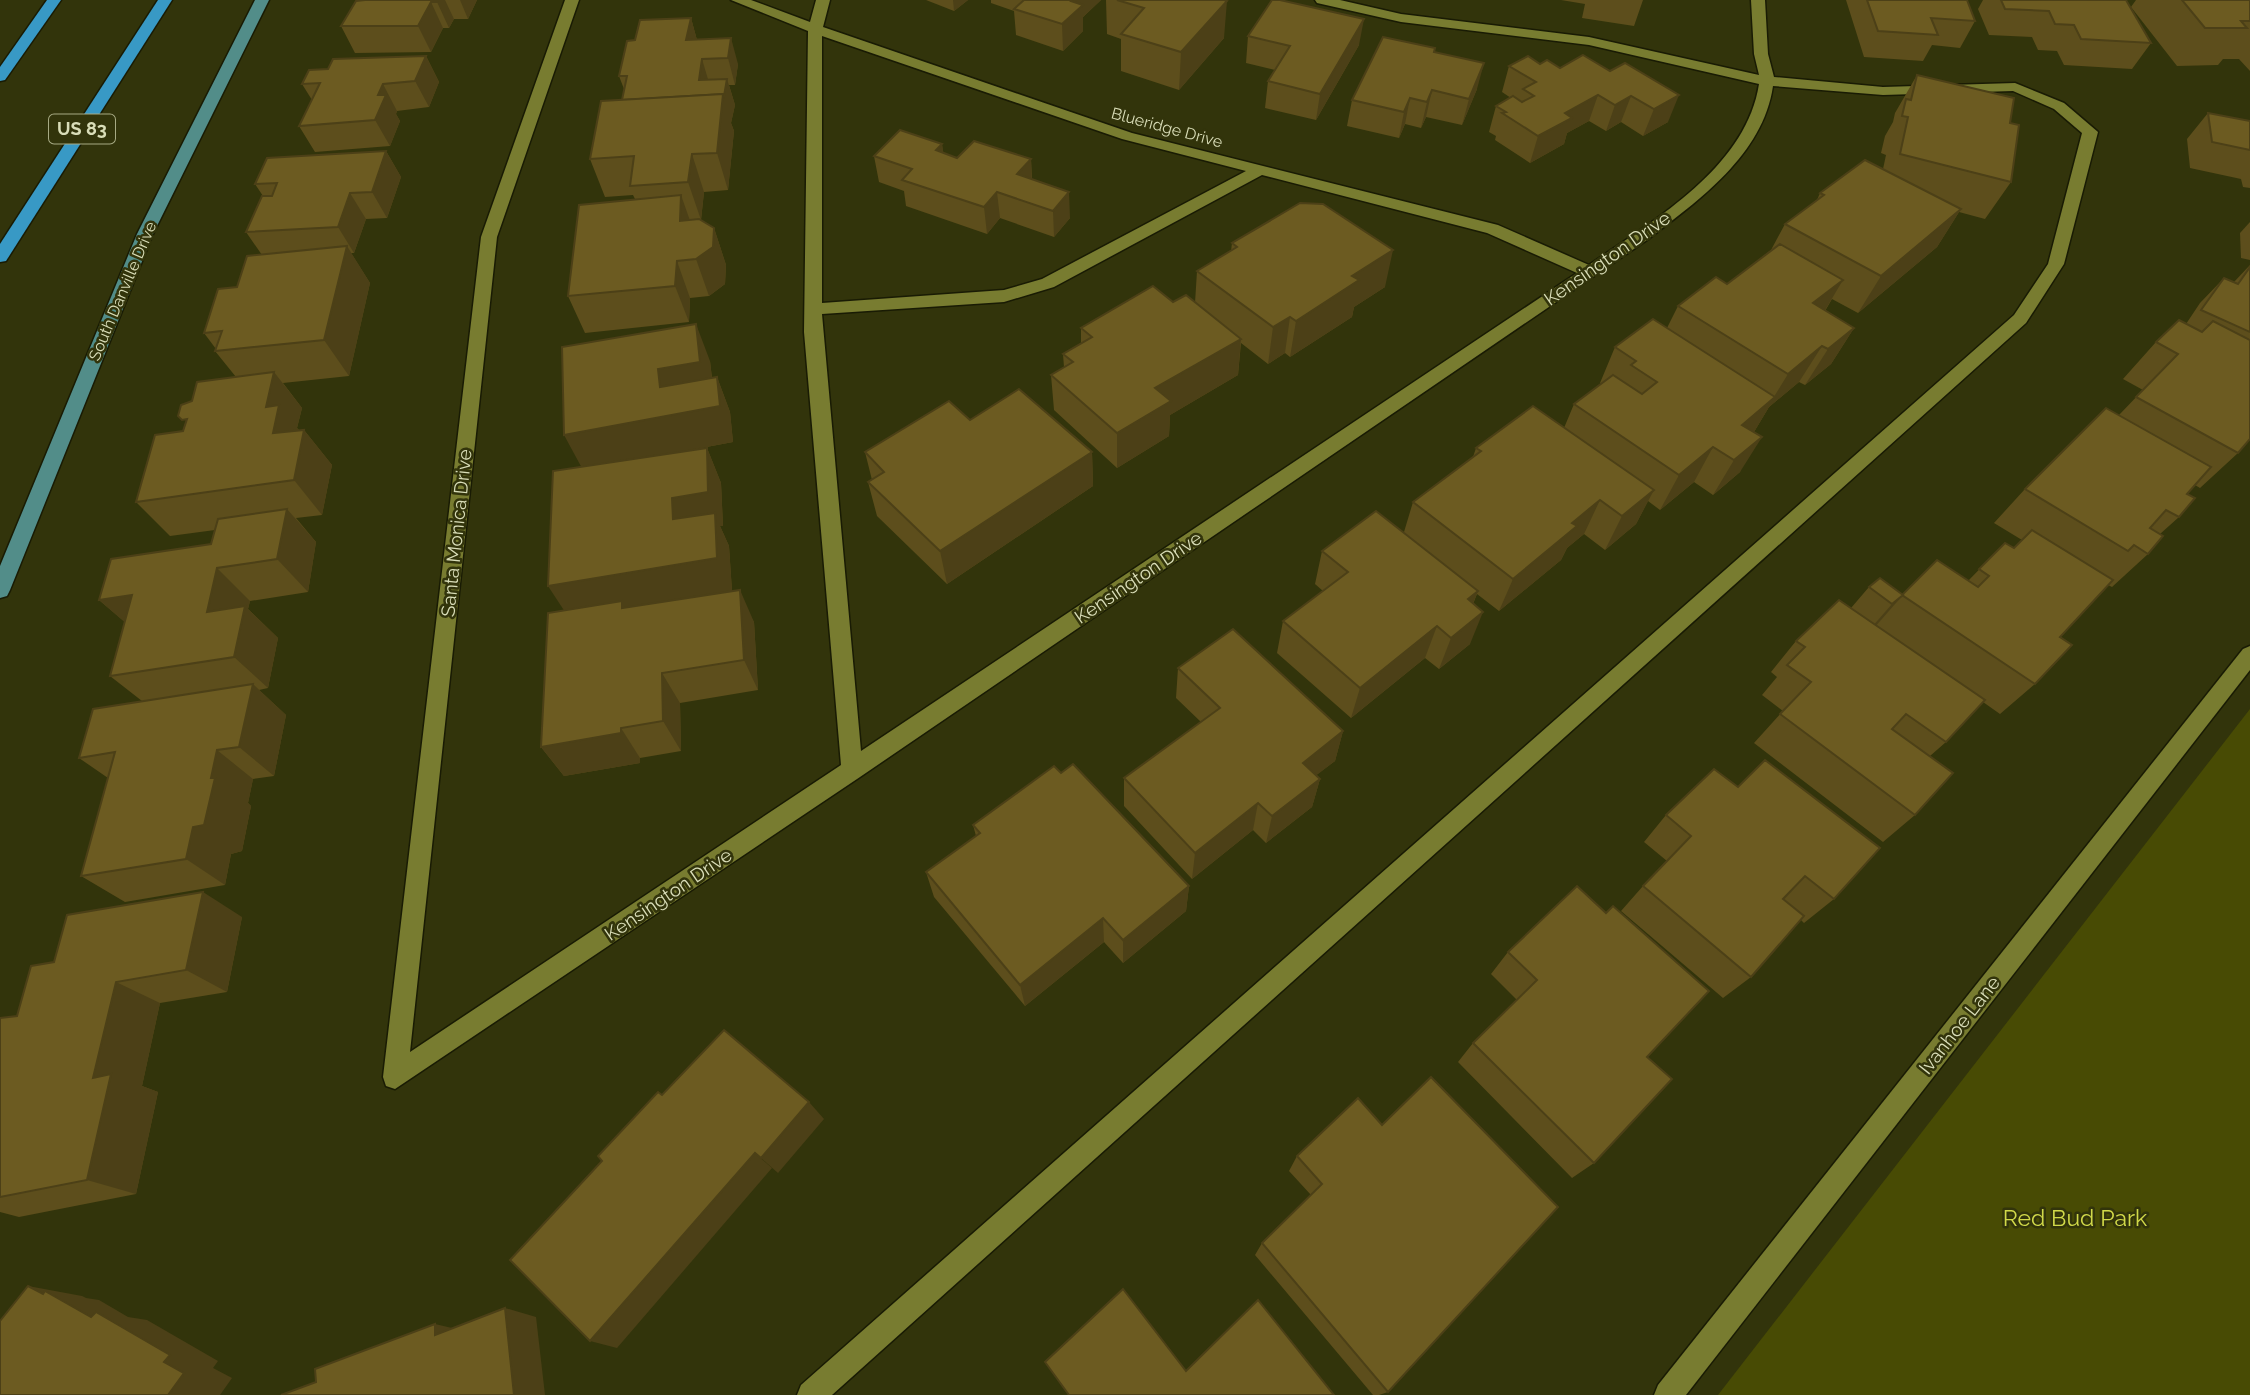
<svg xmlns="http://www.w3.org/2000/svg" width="2250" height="1395" viewBox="0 0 2250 1395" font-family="Raleway,sans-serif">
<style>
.green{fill:#484b04}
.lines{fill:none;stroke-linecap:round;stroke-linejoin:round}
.minor-casing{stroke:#191b04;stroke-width:3}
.major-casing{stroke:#191b04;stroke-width:3}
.highway-casing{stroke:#191b04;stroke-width:3}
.minor{fill:#787c30;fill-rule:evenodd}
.major{fill:#528d89;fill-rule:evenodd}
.highway{fill:#3899c5;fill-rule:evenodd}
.wall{fill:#5d4e1c}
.shaded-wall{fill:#4c4017}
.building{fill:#6c5b21;stroke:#4c4017;stroke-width:2}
.labels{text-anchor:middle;stroke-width:5;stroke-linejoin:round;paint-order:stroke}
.far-street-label{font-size:16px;fill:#d9ddb8;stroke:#32340b}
.shield{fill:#32340b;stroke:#a7aa84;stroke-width:2}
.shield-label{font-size:18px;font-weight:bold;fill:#d9ddb8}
.street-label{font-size:19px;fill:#d9ddb8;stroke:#32340b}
.near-park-label{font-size:23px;fill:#d1d949;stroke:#32340b}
</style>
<rect width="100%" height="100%" fill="#32340b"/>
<path class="green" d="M2250 709V1395H1718Z"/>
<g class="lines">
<defs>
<g id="minor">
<path d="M565 0H579L497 237 410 1052 841 765 804 332 808 31 731 0H751L810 22 816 0H830L823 27 1132 133 1498 225 1589 265C1654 220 1746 168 1759 84L1589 45 1401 22 1317 3 1315 0H1340L1401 14 1589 37 1759 75 1754 54 1751 0H1765L1768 54 1774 77 1883 87 2015 83 2064 103 2098 132 2064 264 2026 323 832 1395H797L801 1385 2014 315 2048 264 2082 133 2054 109 2013 91 1883 95 1773 86C1763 155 1699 200 1647 240L860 777 395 1089 386 1086 383 1077 481 237ZM822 36 1122 139 1246 171 1042 279 1004 290 822 303ZM1262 175 1487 233 1577 273 861 751 822 314 1004 302 1054 287Z"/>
<path d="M2250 646V670L1686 1395H1654L1658 1385 2243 649Z"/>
</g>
<path id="major" d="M255 0H269L153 234 10 590 7 596 0 598V566L137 234Z"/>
<g id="highway">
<path d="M47 0H61L5 80 0 81V67Z"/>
<path d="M158 0H172L6 261 0 262V244Z"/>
</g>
</defs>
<use href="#minor" class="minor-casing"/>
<use href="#major" class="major-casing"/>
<use href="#highway" class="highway-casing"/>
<use href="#minor" class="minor"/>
<use href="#major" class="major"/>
<use href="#highway" class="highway"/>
</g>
<g class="wall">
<path d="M365 0H477L468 19H454L449 28H443L431 52 355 53 341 26Z"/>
<path d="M926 0H968L954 11Z"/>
<path d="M991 0H1101L1083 17V31L1063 51 1016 35 1014 11 991 3Z"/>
<path d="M1106 0H1224V38L1179 90 1121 71V39L1107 34Z"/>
<path d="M1561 0H1643L1634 26 1582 18 1585 4Z"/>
<path d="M1846 0H1967L1975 21 1960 48 1932 45 1923 61 1864 57Z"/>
<path d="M1983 0H2126L2151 43 2132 69 2064 65 2057 51 2038 50 2032 37 1989 35 1978 9Z"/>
<path d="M2136 0H2250V71L2239 59H2223L2218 65 2177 66 2131 7Z"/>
<path d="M691 18 697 40 738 64 735 85H729L735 105 731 123 734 131 728 190 704 192 701 220H699L714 228 726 265 725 284 709 296 690 298 689 322 585 333 568 296 635 199 633 195 605 197 590 159 622 100 624 89 619 76 635 40Z"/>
<path d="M1248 36 1359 45 1316 120 1265 108 1268 81 1275 70 1246 63Z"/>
<path d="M1435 48 1434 52 1477 89 1462 125 1426 117 1421 128 1405 124 1399 138 1347 126 1352 100Z"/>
<path d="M426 56 439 82 429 107 397 111 396 114 400 121 390 146 315 152 299 126 312 100 302 84 328 69Z"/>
<path d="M1540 64 1560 68 1610 71 1668 122 1643 136 1621 122 1606 131 1589 121 1567 133 1564 144 1530 163 1495 140 1496 136 1489 132 1496 106 1511 98 1502 92 1509 66Z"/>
<path d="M1917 75 2010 123 2011 182 1985 219 1959 212 1937 247 1858 313 1832 299 1825 311 1854 328 1831 364 1805 385 1799 382 1769 407 1754 432 1740 472 1713 495 1694 482 1660 510 1648 501 1636 524 1605 550 1584 534 1567 548 1561 560 1499 611 1477 594 1473 604 1470 644 1439 669 1425 658 1351 718 1277 653 1283 621 1323 591 1315 584 1322 551 1404 532 1413 502 1473 457 1476 448 1564 428 1574 404 1601 384 1600 383 1615 347 1667 328 1678 306 1727 284 1771 250 1785 224 1817 200 1820 193 1883 169 1886 155 1881 153 1885 136 1893 122 1895 113Z"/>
<path d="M2208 113 2250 121V188L2243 187 2241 179 2190 168 2187 139Z"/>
<path d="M942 144 943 153 957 158 1031 159 1032 179 1070 218 1054 237 1000 218 987 234 906 206 904 191 879 182 874 156Z"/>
<path d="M386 151 401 177 387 218 366 219 354 253H351L370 283 349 376 283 383 302 408 297 428 299 430H304L332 465 322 515 296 518 316 542 308 592 250 601 248 609 278 638 268 688 259 690 286 715 274 776 253 779 248 803 251 806 242 851 231 854 225 885 125 902 81 876 108 778 79 758 142 701 110 676 125 622 99 600 211 544 215 530 170 536 136 502 183 431 192 401 236 377 215 351 216 349 204 333 262 255 246 232 263 196 255 184Z"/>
<path d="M2250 222V260L2241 258 2240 233Z"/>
<path d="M1232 243 1385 287 1354 307 1352 317 1290 357 1285 353 1268 364 1241 343 1238 375 1170 415 1169 436 1117 468 1054 410 1051 375 1064 367 1063 354 1081 343V328L1173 302 1195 303 1197 271 1231 251Z"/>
<path d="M2250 265V439L2238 453 2200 488 2195 485 2187 494 2179 517 2160 534 2148 554 2112 587 2108 585 2060 637 2035 684 2000 714 1983 702 1946 742 1930 756 1915 815 1883 842 1754 743 1783 711 1762 695 1777 677 1771 672 1796 641 1851 608 1869 587 1902 595 1968 581 2005 543 2014 548 2022 540 1994 523 2025 489 2119 415 2143 390 2123 379 2156 342 2186 324 2200 303 2224 278 2234 282Z"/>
<path d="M710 361 712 378 717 377 730 412 733 442 659 456 707 448 721 483 723 526H720L729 546 732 591 754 622 758 690 680 703 681 751 640 758V763L564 776 541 747 564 610 581 467Z"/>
<path d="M970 420 1092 452 1093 486 947 584 877 516 868 482 872 480 865 452Z"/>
<path d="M1178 668 1343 731 1335 761 1316 775 1320 779 1312 807 1266 843 1253 830 1192 879 1124 806V778L1201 722 1176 698Z"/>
<path d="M1714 769 1834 899 1804 923 1801 920 1751 977 1723 998 1621 911 1643 886 1667 861 1644 842 1666 815Z"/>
<path d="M1061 773 1189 886 1186 911 1123 963 1104 942 1025 1006 934 897 926 872 976 836 973 825Z"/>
<path d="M1606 913 1647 1057 1594 1163 1572 1178 1458 1062 1473 1043 1517 1000 1491 974 1508 952Z"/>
<path d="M242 917 227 992 160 1003 142 1086 158 1092 136 1194 19 1217 0 1212V1018L17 1016Z"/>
<path d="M1358 1098 1388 1392 1379 1395H1373L1255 1255 1262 1243 1311 1195 1289 1171 1297 1156Z"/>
</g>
<g class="shaded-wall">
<path d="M438 0H445L454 19 449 28 437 2Z"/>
<path d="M460 0H477L468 19Z"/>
<path d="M953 0H968L954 11Z"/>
<path d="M1072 0H1101L1083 17V31L1063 51 1062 24Z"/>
<path d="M1227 1 1224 38 1179 90 1181 52Z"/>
<path d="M431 2 443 28 431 52 418 26Z"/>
<path d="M691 18 698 44 686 40Z"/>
<path d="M1364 19 1359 45 1316 120 1320 94Z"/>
<path d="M731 38 738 64 735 85 728 58Z"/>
<path d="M426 56 439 82 429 107 415 81Z"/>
<path d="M702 59 710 86 699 80Z"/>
<path d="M1484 63 1477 89 1462 125 1469 99Z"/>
<path d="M727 79 735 105 731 123 734 131 728 190 717 153 723 94Z"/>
<path d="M383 84 397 111 396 114 400 121 390 146 375 120 378 95Z"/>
<path d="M1432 90 1426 117 1421 128 1427 102Z"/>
<path d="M1598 95 1589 121 1567 133 1564 144 1530 163 1538 136 1565 113Z"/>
<path d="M1679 95 1668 122 1643 136 1654 109Z"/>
<path d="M1631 96 1621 122 1606 131 1615 105Z"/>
<path d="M1410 98 1405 124 1399 138 1404 112Z"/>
<path d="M942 144 946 170 936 150Z"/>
<path d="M386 151 401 177 387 218 372 192Z"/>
<path d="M692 154 704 192 701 220 688 182Z"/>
<path d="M1031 159 1032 185 1019 201 1017 174Z"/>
<path d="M997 192 1000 218 987 234 984 207Z"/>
<path d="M1069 192 1070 218 1054 237 1053 211Z"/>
<path d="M350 193 366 219 354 253 338 227Z"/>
<path d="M681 195 694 232 680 221Z"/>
<path d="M1961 209 1937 247 1858 313 1881 276Z"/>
<path d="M714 228 726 265 725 284 709 296 696 259Z"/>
<path d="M347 246 370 283 349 376 324 340Z"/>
<path d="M1393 250 1385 287 1354 307 1352 317 1290 357 1296 321 1352 276Z"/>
<path d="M677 261 690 298 689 322 675 286Z"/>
<path d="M1843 280 1821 317 1813 303Z"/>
<path d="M1290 317 1285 353 1268 364 1273 327Z"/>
<path d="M696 324 710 361 714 398 717 377 730 412 733 442 583 470 564 435 660 387 658 369Z"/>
<path d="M1854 328 1831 364 1805 385 1828 349Z"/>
<path d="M1241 339 1238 375 1170 415 1169 436 1117 468V433L1155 388Z"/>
<path d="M1822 346 1799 382 1769 407 1754 432 1742 425 1772 400 1788 374Z"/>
<path d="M274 372 302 408 297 428 303 435 304 430 332 465 322 515 294 480 273 433 266 407Z"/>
<path d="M1762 437 1740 472 1713 495 1734 460Z"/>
<path d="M1713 447 1694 482 1660 510 1679 475Z"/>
<path d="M707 448 721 483 723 526H720L729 546 732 591 569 618 548 586 673 519 672 498Z"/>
<path d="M1092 452 1093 486 947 584 940 551Z"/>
<path d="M1654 490 1636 524 1605 550 1622 516Z"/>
<path d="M1600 500 1584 534 1567 548 1561 560 1499 611 1513 579 1572 523Z"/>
<path d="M287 509 316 542 308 592 277 559Z"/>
<path d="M217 568 250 601 248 609 278 638 268 688 234 657 207 612Z"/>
<path d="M740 590 754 622 758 690 744 660Z"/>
<path d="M1478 591 1465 623 1468 599Z"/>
<path d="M132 595 136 632 99 600Z"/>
<path d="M1903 595 1874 628 1864 636 1892 604Z"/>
<path d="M1483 612 1470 644 1439 669 1451 638Z"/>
<path d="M1437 626 1425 658 1351 718 1360 688Z"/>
<path d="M662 673 680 703 681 751 663 721Z"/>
<path d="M253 684 286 715 274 776 239 747Z"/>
<path d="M621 728 640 758V763L564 776 541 747Z"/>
<path d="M1343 731 1335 761 1296 791 1303 763Z"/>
<path d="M217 750 253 779 248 803 251 806 242 851 231 854 225 885 186 859 193 827 211 778Z"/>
<path d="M1320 779 1312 807 1266 843 1272 816Z"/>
<path d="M1258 803 1253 830 1192 879 1195 853Z"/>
<path d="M1189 886 1186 911 1123 963V940Z"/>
<path d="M203 892 242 917 227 992 186 970Z"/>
<path d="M1103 918 1104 942 1025 1006 1020 985Z"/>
<path d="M116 982 160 1003 142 1086 158 1092 136 1194 87 1180 93 1078Z"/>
<path d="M809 1102 824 1119 778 1173 761 1158Z"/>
<path d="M755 1153 772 1168 617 1348 590 1341Z"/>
<path d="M28 1286 82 1296 86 1298 99 1300 128 1317 147 1320 218 1361 213 1368 232 1378 220 1395H168L164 1362 91 1317Z"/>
<path d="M505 1308 536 1317 545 1395H514Z"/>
<path d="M435 1324 469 1332 435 1335Z"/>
</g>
<g class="building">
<path d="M365 0H438L437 2H431L418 26H341L356 1Z"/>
<path d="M1024 0H1072L1071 1 1083 5 1062 24 1014 9Z"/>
<path d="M1117 0H1224L1227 1 1181 52 1121 34 1144 8Z"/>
<path d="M1272 0H1280L1364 19 1320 94 1268 81 1290 46 1248 36Z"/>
<path d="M1867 0H1967L1975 21 1931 18 1938 35 1878 31Z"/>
<path d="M2001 0H2126L2151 43 2081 39 2074 25 2055 24 2049 11 2005 9Z"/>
<path d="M2182 0H2250V21H2241L2247 28H2205Z"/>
<path d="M691 18 686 40 731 38 728 58 702 59 699 80 727 79 724 96 723 94 622 100 627 76H619L627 41 635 40 640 20Z"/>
<path d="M1383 37 1435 48 1434 52 1484 63 1469 99 1432 90 1427 102 1410 98 1404 112 1352 100Z"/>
<path d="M1583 55 1610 71 1625 63 1679 95 1654 109 1631 96 1615 105 1598 95 1565 113 1572 118 1538 136 1502 113 1506 112 1496 106 1513 96 1522 102 1534 96 1523 89 1536 82 1509 66 1528 56 1540 64 1547 60 1560 68Z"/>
<path d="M426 56 415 81 383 84 378 95H386L375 120 299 126 320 83 302 84 309 70 328 69 333 59Z"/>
<path d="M1917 75 2014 98 2010 123 2019 125 2011 182 1900 154 1908 117 1902 116 1906 99 1911 100Z"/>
<path d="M723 94 717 153 692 154 688 182 630 186 634 156 590 159 601 101Z"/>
<path d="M2208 113 2250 121V150L2212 142Z"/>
<path d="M900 130 942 144 936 150 957 158 974 141 1031 159 1017 174 1069 192 1053 211 997 192 984 207 902 180 912 169 874 156Z"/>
<path d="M386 151 372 192 350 193 338 227 246 232 262 196H272L277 183 255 184 267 158Z"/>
<path d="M1865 160 1961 209 1881 276 1785 224 1824 195 1820 193Z"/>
<path d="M681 195 680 221 699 219 714 228 713 247 696 259 677 261 675 286 568 296 579 205Z"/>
<path d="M1300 203 1323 204 1393 250 1352 276 1359 280 1296 321 1290 317 1273 327 1197 271 1237 247 1232 243Z"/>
<path d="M1780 244 1843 280 1813 303 1854 328 1828 349 1822 346 1788 374 1678 306 1716 277 1727 284Z"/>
<path d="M347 246 324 340 215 351 222 331 204 333 218 289 237 287 247 256Z"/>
<path d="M2250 267V332L2201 310 2224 278 2238 284Z"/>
<path d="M1153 286 1173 302 1186 295 1241 339 1155 388 1171 401 1117 433 1051 375 1073 362 1063 354 1092 337 1081 328Z"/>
<path d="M1653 319 1775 397 1742 425 1762 437 1734 460 1713 447 1679 475 1574 404 1613 375 1642 394 1657 382 1631 365 1636 361 1615 347Z"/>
<path d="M2179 320 2202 332 2213 321 2250 340V439L2238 453 2136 397 2178 354 2156 342Z"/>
<path d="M696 324 700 362 658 369 660 387 717 377 720 406 564 435 562 347Z"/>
<path d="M274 372 266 407 279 405 273 433 304 430 294 480 136 502 155 435 183 431 187 419 182 420 178 416 181 405 192 401 197 382Z"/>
<path d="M1019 389 1092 452 940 551 868 482 884 472 865 452 949 401 970 420Z"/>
<path d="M1533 406 1654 490 1622 516 1600 500 1572 523 1577 526 1513 579 1413 502 1481 451 1476 448Z"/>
<path d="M2106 408 2211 467 2187 494 2195 498 2179 517 2166 510 2150 528 2163 536 2148 554 2134 545 2128 551 2025 489Z"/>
<path d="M707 448 708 492 672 498 673 519 715 513 717 558 548 586 553 471Z"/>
<path d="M287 509 277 559 217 568 207 612 245 606 234 657 110 676 132 595 99 600 111 559 211 544 218 519Z"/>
<path d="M1376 511 1478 591 1468 599 1483 612 1451 638 1437 626 1360 688 1283 621 1348 572 1322 551Z"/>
<path d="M2032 530 2113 580 2060 637 2072 645 2035 684 1902 595 1937 560 1978 587 1989 576 1979 569 2005 543 2014 548Z"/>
<path d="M1880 578 1903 595 1892 604 1869 587Z"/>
<path d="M740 590 744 660 662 673 663 721 621 728V733L541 747 548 613 622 601V608Z"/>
<path d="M1839 600 1985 700 1946 742 1906 714 1892 729 1953 773 1915 815 1780 714 1811 682 1787 665 1805 647 1796 641Z"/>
<path d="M1233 629 1343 731 1303 763 1320 779 1272 816 1258 803 1195 853 1124 778 1220 708 1178 668Z"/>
<path d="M253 684 239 747 217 750 211 778H215L204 825 193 827 186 859 81 876 115 752 79 758 93 709Z"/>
<path d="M1765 760 1880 848 1834 899 1805 876 1783 899 1804 916 1751 977 1643 886 1691 836 1666 815 1714 769 1738 787Z"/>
<path d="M1073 764 1189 886 1123 940 1103 918 1020 985 926 872 980 833 973 825 1054 766 1061 773Z"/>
<path d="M1577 886 1606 913 1613 906 1709 991 1647 1057 1672 1079 1594 1163 1473 1043 1537 980 1508 952Z"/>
<path d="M203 892 186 970 116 982 93 1078 111 1074 87 1180 0 1197V1018L17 1016 31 966 54 962 67 915Z"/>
<path d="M724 1030 809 1102 761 1158 755 1153 590 1341 510 1260 602 1161 598 1156 658 1092 662 1095Z"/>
<path d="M1431 1077 1558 1207 1388 1392 1262 1243 1322 1184 1297 1156 1358 1098 1382 1125Z"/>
<path d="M28 1286 43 1294 45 1291 91 1317 96 1312 170 1355 164 1362 184 1373 168 1395H0V1321Z"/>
<path d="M1123 1289 1186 1371 1258 1300 1334 1395H1069L1045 1362Z"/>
<path d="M505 1308 514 1395H281L316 1382 315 1369 435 1324V1335Z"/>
</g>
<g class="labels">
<g class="far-street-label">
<text transform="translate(1167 127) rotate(15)" y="6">Blueridge Drive</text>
<text transform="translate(122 291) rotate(-67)" y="6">South Danville Drive</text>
</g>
<rect class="shield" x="49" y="114.5" width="66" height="29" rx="5"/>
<g class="shield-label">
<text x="82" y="135">US 83</text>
</g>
<g class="street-label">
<text transform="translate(1607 258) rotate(-35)" y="7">Kensington Drive</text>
<text transform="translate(456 533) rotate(-84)" y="7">Santa Monica Drive</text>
<text transform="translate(1138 577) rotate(-34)" y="7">Kensington Drive</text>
<text transform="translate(668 894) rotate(-34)" y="7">Kensington Drive</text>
<text transform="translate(1959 1025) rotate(-52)" y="7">Ivanhoe Lane</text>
</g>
<g class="near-park-label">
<text x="2075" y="1226">Red Bud Park</text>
</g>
</g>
</svg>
